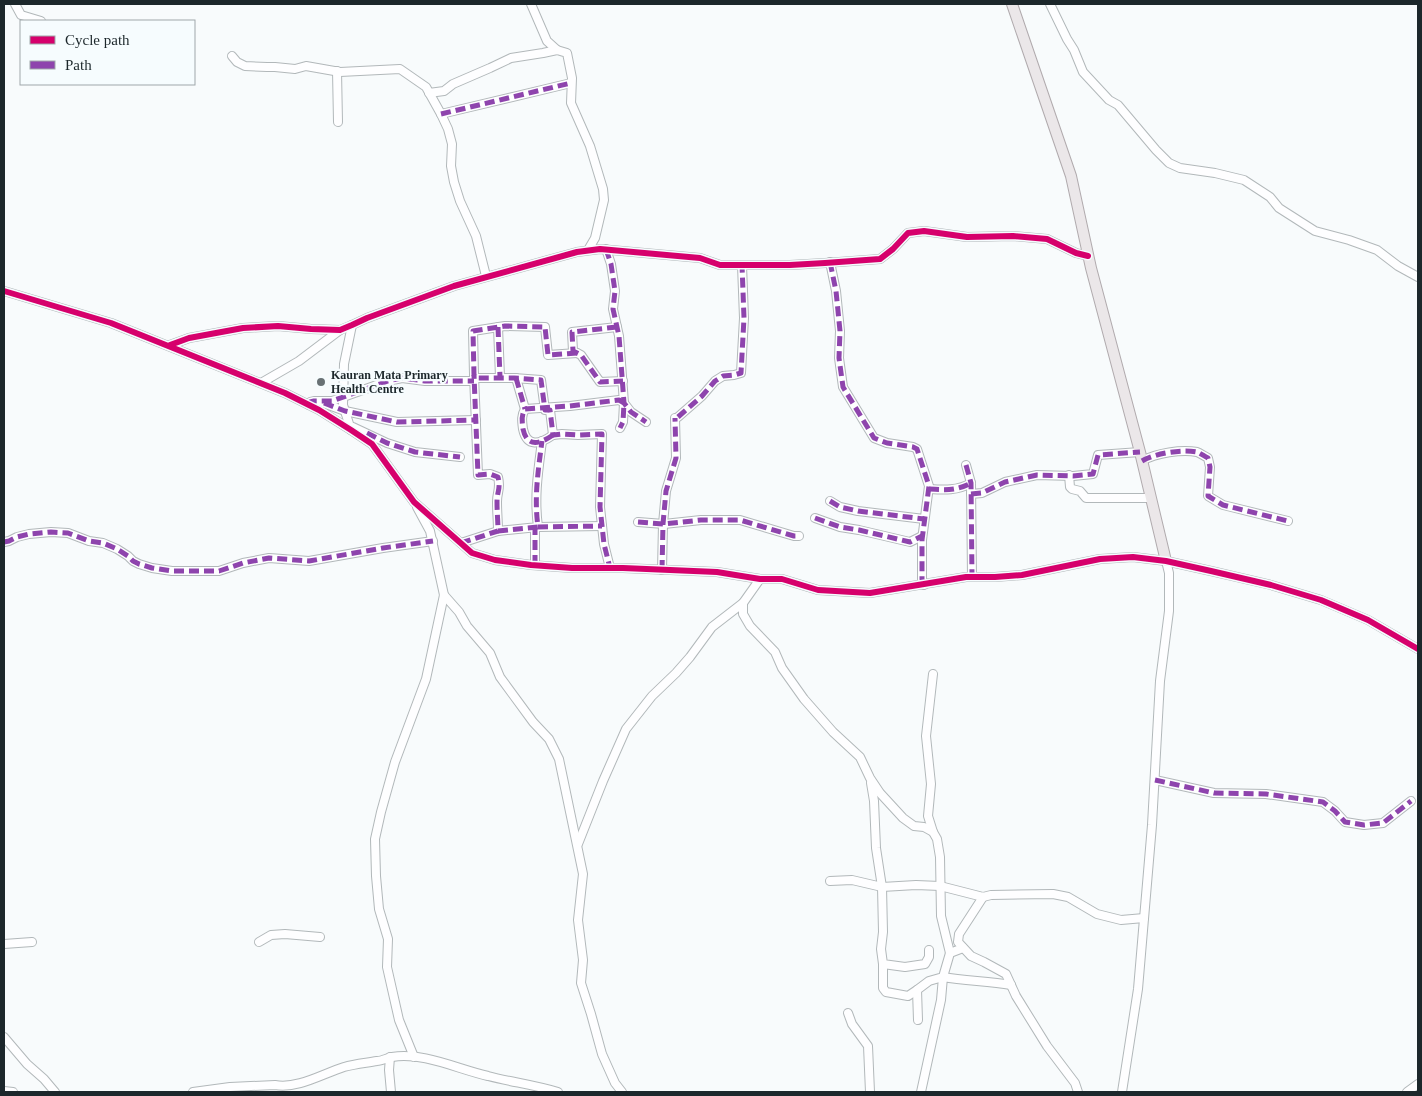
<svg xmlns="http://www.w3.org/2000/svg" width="1422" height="1096" viewBox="0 0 1422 1096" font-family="'Times New Roman',serif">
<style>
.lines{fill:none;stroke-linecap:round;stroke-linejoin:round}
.minor-casing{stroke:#b2b8ba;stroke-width:10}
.major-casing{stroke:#b0aaad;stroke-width:12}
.minor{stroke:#fefeff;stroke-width:8}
.major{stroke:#ebe7e9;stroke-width:10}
.quiet{stroke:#8e44ad;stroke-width:5;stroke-dasharray:10 5;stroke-linecap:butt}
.cycleway-casing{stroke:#f6fcfe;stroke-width:9}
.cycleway{stroke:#d6006c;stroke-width:6}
.poi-dot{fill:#697174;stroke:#f6fcfe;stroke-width:2}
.labels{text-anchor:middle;stroke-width:4.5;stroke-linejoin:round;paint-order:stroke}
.poi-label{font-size:12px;font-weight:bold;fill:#1c272b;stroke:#f6fcfe;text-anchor:start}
</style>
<rect width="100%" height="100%" fill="#f8fbfc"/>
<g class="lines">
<defs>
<g id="minor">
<path d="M15 4 21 15 41 21"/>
<path d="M531 4 547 41 557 50"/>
<path d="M1050 4 1067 39 1074 50 1083 72 1109 100 1118 105 1156 150 1169 163 1180 168 1215 173 1244 180 1270 197 1279 208 1315 231 1349 240 1377 250 1398 266 1418 277"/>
<path d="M232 56 237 62 245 66 267 67H275L295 69 306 66 340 72 400 69 426 87 441 114 448 129 452 144 451 166 454 182 460 201 476 236 486 276"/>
<path d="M337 71 338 122"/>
<path d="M429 93 444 91 453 84 490 68 511 58 543 53 557 50 567 53 572 78 571 103 590 146 603 189 604 200 595 238 588 250"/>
<path d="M441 114 571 83"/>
<path d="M606 249 611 264 615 291 613 309 619 336 624 403 631 412 646 422"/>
<path d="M830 262 836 291 840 331 839 358 843 387 874 438 887 443 913 447 917 449 929 486 922 540V579L924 585"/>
<path d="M4 291 111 323 285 393 319 410 351 430 372 444 414 502 472 553 495 560 531 565 572 568H623L717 572 760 579H782L818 590 870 593 966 577H995L1022 575 1100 559 1133 557 1166 561 1211 571 1271 585 1321 600 1368 620 1418 649"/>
<path d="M498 327 500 377"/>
<path d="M617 327 572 332 573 351 581 355 600 382 623 381"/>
<path d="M170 345 189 338 243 328 278 326 311 329 340 330 352 325 367 318 454 286 577 252 600 249 700 258 720 265H790L825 263 880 259 893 249 908 233 924 231 967 237 1013 236 1047 239 1076 253 1088 256"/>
<path d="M577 353 548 355 545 327 505 326 473 331 474 375 476 378H514L541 380 545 410H550L553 435 562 434 578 435 602 434 600 507 604 544 610 568"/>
<path d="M516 378 525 409"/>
<path d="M261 383 299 361 340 330"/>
<path d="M323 403 345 411 397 422 476 420"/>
<path d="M309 405 310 402 314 401H332L388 381 402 378 425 381H474"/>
<path d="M678 417 702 396 715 381 723 376 734 375 741 373 744 318 742 265"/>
<path d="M353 427 387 443 415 452 460 457"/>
<path d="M351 430 343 405 344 364 352 325"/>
<path d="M553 435C540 444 527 448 523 429 522 421 521 416 525 409L570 406 619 400 624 403 623 422 620 428"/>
<path d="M1142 461C1156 453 1182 449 1197 452 1200 453 1204 456 1208 458L1210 467 1208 496 1223 505 1288 521"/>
<path d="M966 465 971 483 972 577"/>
<path d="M1069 475 1070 487 1072 489 1080 491 1086 498H1151"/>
<path d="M929 489C944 490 957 491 971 483"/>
<path d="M971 494 982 493 1005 482 1037 475 1073 476 1093 474 1098 455 1140 452"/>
<path d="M830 501 840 507 858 511 924 519"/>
<path d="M815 518 840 527 859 530 910 542 922 536"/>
<path d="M638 522 664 524 701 520H740L794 536H799"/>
<path d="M538 527 602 526"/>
<path d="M498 531 538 527C534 497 538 472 542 441"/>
<path d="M4 542 9 541 17 537 29 534 51 532 68 533 89 541 103 543 117 549 128 556 133 561 139 564 152 568 172 571H219L243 563 269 558 309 561 383 548 433 541"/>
<path d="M461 543 498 531C498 522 497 512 497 502 497 491 501 489 498 477L490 474 478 475 474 375"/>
<path d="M535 565V528"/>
<path d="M662 570 663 524 666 491 676 458 675 418"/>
<path d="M760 579 743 603V614L750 626 775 652 782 668 804 699 833 732 860 757 870 778 880 793 903 818 914 826 924 827 933 832 937 839 940 857 941 916 950 953"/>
<path d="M444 595 459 612 467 626 490 653 500 677 533 722 549 739 559 759 583 874 578 920 583 960 581 983 591 1014 602 1054 615 1083 622 1092"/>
<path d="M1155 780 1214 793 1266 794 1323 802 1335 811 1345 822 1364 825 1383 823 1411 801"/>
<path d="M871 783 874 801 876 848 882 887 883 932 881 949 883 964 905 967 925 964 929 957V950"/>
<path d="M933 832 928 816 931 784 926 736 933 674"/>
<path d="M578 844 603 781 626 729 652 696 676 673 690 657 712 627 743 603"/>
<path d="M830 881 852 880 882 887 916 885 940 886 983 897 991 895 1053 894 1068 897 1097 914 1121 920 1144 918"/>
<path d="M983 897 959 934 958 942 971 956 984 962 1006 974 1016 996 1047 1046 1075 1083 1078 1092"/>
<path d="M259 942 271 935 285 934 320 937"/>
<path d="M4 944 32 942"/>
<path d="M883 964V988L886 992 908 996 917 990"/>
<path d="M848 1013 852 1024 868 1046 870 1092"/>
<path d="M918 1020 917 990 929 981 943 977 950 953 963 948"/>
<path d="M4 1037 27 1064 44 1079 55 1092"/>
<path d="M390 1057 389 1070 391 1092"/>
<path d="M414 1057 399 1020 387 967 388 939 379 909 376 876 375 839 381 812 395 762 426 679 444 595 430 531 417 507"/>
<path d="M4 1091 13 1092"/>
<path d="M193 1092 230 1087 275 1085C298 1089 322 1074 344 1067 355 1064 366 1063 377 1061 382 1061 387 1058 392 1057 424 1052 457 1069 488 1076 511 1082 535 1085 558 1092"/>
<path d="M921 1092 941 1000 943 977C966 981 988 981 1011 985"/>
<path d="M1122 1092 1138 989 1152 825 1160 681 1169 611V573L1166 561"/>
<path d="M1407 1092 1418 1084"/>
</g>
<path id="major" d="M1012 4 1071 176 1091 268 1140 452 1166 561"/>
</defs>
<use href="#minor" class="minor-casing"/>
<use href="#major" class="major-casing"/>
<use href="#minor" class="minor"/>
<use href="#major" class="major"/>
<g class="quiet">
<path d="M441 114 571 83"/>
<path d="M606 249 611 264 615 291 613 309 619 336 624 403 631 412 646 422"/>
<path d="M830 262 836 291 840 331 839 358 843 387 874 438 887 443 913 447 917 449 929 486 922 540V579L924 585"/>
<path d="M498 327 500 377"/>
<path d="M617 327 572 332 573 351 581 355 600 382 623 381"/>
<path d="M577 353 548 355 545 327 505 326 473 331 474 375 476 378H514L541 380 545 410H550L553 435 562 434 578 435 602 434 600 507 604 544 610 568"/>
<path d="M516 378 525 409"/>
<path d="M324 403 345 411 397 422 476 420"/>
<path d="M309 405 310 402 314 401H332L388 381 402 378 425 381H474"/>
<path d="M678 417 702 396 715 381 723 376 734 375 741 373 744 318 742 265"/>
<path d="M367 433 387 443 415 452 460 457"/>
<path d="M553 435C540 444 527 448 523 429 522 421 521 416 525 409L570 406 619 400 624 403 623 422 620 428"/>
<path d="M1142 461C1156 453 1182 449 1197 452 1200 453 1204 456 1208 458L1210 467 1208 496 1223 505 1288 521"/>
<path d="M966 465 971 483 972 577"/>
<path d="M929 489C944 490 957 491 971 483"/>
<path d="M971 494 982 493 1005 482 1037 475 1073 476 1093 474 1098 455 1140 452"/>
<path d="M830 501 840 507 858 511 924 519"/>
<path d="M815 518 840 527 859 530 910 542 922 536"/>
<path d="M638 522 664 524 701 520H740L794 536H799"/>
<path d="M538 527 602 526"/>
<path d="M498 531 538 527C534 497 538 472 542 441"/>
<path d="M4 542 9 541 17 537 29 534 51 532 68 533 89 541 103 543 117 549 128 556 133 561 139 564 152 568 172 571H219L243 563 269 558 309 561 383 548 433 541"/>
<path d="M461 543 498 531C498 522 497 512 497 502 497 491 501 489 498 477L490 474 478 475 474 375"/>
<path d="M535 565V528"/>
<path d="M662 570 663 524 666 491 676 458 675 418"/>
<path d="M1155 780 1214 793 1266 794 1323 802 1335 811 1345 822 1364 825 1383 823 1411 801"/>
</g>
<defs>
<g id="cycleway">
<path d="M4 291 111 323 285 393 319 410 351 430 372 444 414 502 472 553 495 560 531 565 572 568H623L717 572 760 579H782L818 590 870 593 966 577H995L1022 575 1100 559 1133 557 1166 561 1211 571 1271 585 1321 600 1368 620 1418 649"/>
<path d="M170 345 189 338 243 328 278 326 311 329 340 330 352 325 367 318 454 286 577 252 600 249 700 258 720 265H790L825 263 880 259 893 249 908 233 924 231 967 237 1013 236 1047 239 1076 253 1088 256"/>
</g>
</defs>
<use href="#cycleway" class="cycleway-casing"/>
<use href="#cycleway" class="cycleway"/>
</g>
<circle class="poi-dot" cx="321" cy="382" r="5"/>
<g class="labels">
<g class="poi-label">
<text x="331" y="379">Kauran Mata Primary<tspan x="331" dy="14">Health Centre</tspan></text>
</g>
</g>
<rect width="1422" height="1096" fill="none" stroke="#1c272b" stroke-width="10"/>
<rect x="20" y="20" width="175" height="65" fill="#f6fcfe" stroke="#9fa7aa"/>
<rect x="30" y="36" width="25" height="8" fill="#d6006c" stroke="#9fa7aa"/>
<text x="65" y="45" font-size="15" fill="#1c272b">Cycle path</text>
<rect x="30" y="61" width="25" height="8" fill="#8e44ad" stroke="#9fa7aa"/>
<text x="65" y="70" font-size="15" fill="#1c272b">Path</text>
</svg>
